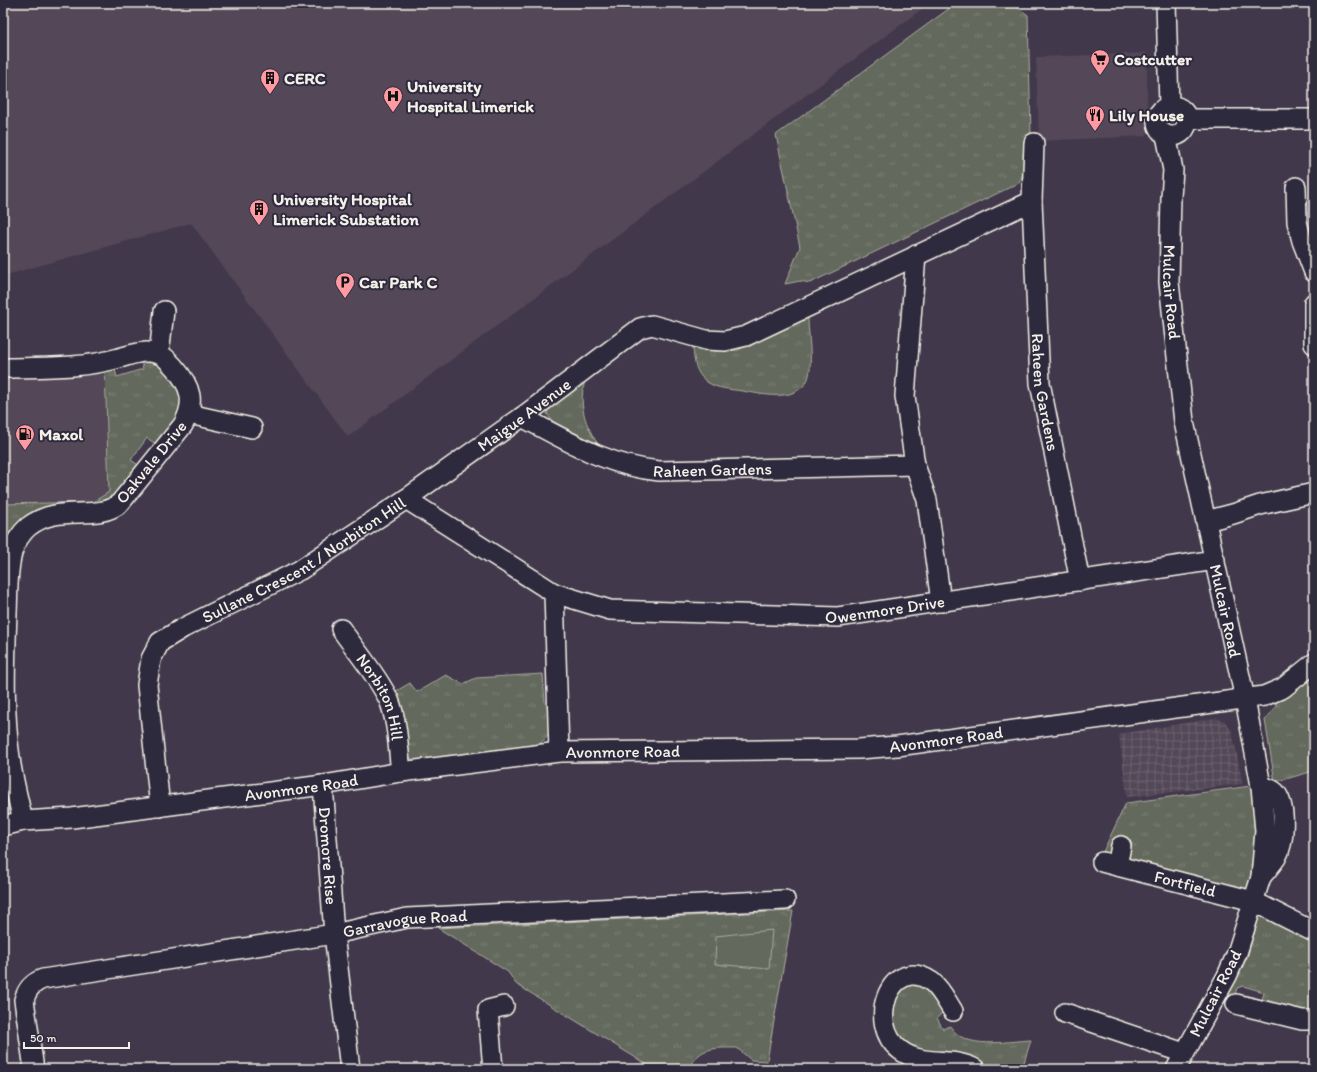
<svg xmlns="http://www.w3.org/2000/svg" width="1317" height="1072" viewBox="0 0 1317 1072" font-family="Itim,sans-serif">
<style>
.built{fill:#524658}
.industrial{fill:url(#industrial-grid)}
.grass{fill:url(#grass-tufts);stroke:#acada2}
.garden{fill:#63695b;stroke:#acada2}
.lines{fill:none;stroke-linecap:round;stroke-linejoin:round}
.minor-casing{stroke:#f4f1e8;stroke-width:22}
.minor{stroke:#2f2a3d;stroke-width:19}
.labels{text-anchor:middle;stroke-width:4;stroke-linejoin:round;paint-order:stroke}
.poi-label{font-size:17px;font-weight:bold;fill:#f4f1e8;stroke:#2f2a3d;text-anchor:start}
.street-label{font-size:17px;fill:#f4f1e8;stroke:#2f2a3d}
</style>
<defs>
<pattern id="industrial-grid" width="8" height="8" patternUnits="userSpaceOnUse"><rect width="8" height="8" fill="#524658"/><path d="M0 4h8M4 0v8" fill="none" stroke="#6c6170"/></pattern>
<pattern id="grass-tufts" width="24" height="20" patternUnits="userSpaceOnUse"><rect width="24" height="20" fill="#63695b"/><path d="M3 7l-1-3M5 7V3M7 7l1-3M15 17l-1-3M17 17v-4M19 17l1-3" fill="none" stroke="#7a7f73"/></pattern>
</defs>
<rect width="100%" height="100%" fill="#42384b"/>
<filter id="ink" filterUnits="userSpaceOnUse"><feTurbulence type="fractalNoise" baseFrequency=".025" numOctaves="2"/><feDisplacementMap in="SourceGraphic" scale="8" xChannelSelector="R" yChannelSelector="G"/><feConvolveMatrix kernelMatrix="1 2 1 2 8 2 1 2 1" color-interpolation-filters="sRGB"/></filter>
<g filter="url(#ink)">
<g class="built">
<path d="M3 3H930L348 437 191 223 3 276Z"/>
<path d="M1147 53V136L1039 141 1036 57Z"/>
<path d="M105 373 109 492 93 502 3 504V376Z"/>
</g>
<path class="industrial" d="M1216 718 1225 721 1232 731 1243 784 1127 797 1119 734Z"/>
<g class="grass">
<path d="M960 3H1011L1028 15 1031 135 1027 165 1019 183 810 283 800 281 785 284 800 247 776 135 954 5Z"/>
<path d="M808 317C808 333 814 368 807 381 794 403 762 394 742 391 730 389 717 389 707 382 695 373 694 361 693 347L715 351 738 350Z"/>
<path d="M150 358 180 382 184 408 157 445 147 438 131 460 141 467 107 504 63 506 3 558V504L93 502 109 492 105 369 114 366 117 377 143 369 141 360Z"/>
<path d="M586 378C577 403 585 426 600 447L554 423 547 414 548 407Z"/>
<path d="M543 674 545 703 551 712 550 733 540 744 420 761 414 760 406 755 391 694 410 683 417 692 446 675 463 684 476 678Z"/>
<path d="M1314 676V771L1275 782 1265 720 1276 706V702L1287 697Z"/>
<path d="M3 766 11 808 8 813H3Z"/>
<path d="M1251 786C1255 812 1265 872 1244 892L1130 860 1128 856 1112 852 1108 855 1102 854 1126 803Z"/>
<path d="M793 911 767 1061 751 1060 737 1048C716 1048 698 1046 690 1069H654L516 984 508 972 438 928Z"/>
<path d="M1260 912 1314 939V1012L1262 1000 1264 992 1243 986 1237 988 1233 1001 1226 999 1248 955Z"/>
<path d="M907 983 926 987 943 1009 942 1013 937 1018 943 1029 950 1026C965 1051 1005 1041 1031 1040L1022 1069H987L976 1061 907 1048 894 1033 890 1002Z"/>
</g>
<path class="garden" d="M772 930 769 969 715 964 716 936Z"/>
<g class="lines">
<defs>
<g id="minor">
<path d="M1166 3 1169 106"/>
<circle cx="1172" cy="121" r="15"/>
<path d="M1187 119H1314"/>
<path id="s1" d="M1166 135 1173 170 1171 197 1169 282 1184 422 1245 699 1261 786 1265 831 1261 877 1237 953 1227 976 1176 1069"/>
<path id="s2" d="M1034 143 1032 201 1040 383 1080 581"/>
<path d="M1296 187 1297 222 1302 241 1314 272"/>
<path d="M916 255 905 396 915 465 927 500 941 602"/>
<path d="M1314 303V344"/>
<path d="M159 354 164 311"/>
<path d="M3 368C42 367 81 369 119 358 131 355 145 349 158 354 164 355 170 363 174 367 191 386 196 402 183 425L120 503C96 523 59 502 28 527 21 533 14 544 12 553 7 572 8 593 7 613 5 664 3 714 11 765 14 784 19 803 23 821"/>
<path d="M189 414 252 428"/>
<path id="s3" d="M522 417C568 441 607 466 659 471L915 465"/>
<path id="s4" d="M406 499 522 417 640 328 652 325 706 340 725 341 746 336 1032 201"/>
<path d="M1206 521 1233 514 1260 505 1314 493"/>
<path id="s5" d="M554 593 610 610 838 617 1215 560"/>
<path id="s6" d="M341 629C357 652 377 675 389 700 398 722 398 749 401 772"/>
<path id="s7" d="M323 785 334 934 350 1069"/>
<path id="s8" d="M160 807 147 685 151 659 160 642 183 628 300 570 406 499 554 593 559 752"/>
<path id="s9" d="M3 826 23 821 72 818 323 785 401 772 559 752 859 749 897 746 1264 696 1283 688 1314 663"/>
<path id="s10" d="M1102 862 1253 901 1314 932"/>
<path d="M1117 866 1121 846"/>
<path d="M1261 877C1266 871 1272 864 1276 858 1285 843 1287 805 1275 792 1272 789 1265 787 1261 786"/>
<path d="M1236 1004 1302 1020H1314"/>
<path d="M953 1011C947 1002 941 989 932 982 891 953 865 1023 900 1050 923 1068 953 1056 975 1069"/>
<path d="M1065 1013 1184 1053"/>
<path id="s11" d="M34 1069 24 1000C27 989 32 983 43 979L334 934 407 918 785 900"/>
<path d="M493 1069 488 1010 504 1006"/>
</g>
</defs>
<use href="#minor" class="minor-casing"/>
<use href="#minor" class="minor"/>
</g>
</g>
<defs>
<symbol id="supermarket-pin" viewBox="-11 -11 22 30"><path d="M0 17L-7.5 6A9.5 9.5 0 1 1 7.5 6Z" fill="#ff9aa2" stroke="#2f2a3d"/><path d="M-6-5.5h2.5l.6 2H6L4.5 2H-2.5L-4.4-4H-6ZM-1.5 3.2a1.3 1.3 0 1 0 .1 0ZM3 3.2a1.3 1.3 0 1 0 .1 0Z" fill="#111"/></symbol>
<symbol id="building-pin" viewBox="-11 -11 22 30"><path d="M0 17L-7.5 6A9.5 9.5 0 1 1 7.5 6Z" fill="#ff9aa2" stroke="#2f2a3d"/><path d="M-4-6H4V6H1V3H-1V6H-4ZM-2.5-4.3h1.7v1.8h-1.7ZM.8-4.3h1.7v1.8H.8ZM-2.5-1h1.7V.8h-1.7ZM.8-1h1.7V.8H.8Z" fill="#111"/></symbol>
<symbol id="hospital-pin" viewBox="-11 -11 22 30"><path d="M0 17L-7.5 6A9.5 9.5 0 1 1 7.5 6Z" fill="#ff9aa2" stroke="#2f2a3d"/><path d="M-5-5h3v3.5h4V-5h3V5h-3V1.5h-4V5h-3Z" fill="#111"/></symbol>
<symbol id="restaurant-pin" viewBox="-11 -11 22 30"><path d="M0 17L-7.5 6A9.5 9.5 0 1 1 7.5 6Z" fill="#ff9aa2" stroke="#2f2a3d"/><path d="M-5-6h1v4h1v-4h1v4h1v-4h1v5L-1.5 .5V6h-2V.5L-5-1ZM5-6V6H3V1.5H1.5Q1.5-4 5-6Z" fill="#111"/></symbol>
<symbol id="parking-pin" viewBox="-11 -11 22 30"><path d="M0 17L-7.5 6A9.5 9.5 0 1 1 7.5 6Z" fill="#ff9aa2" stroke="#2f2a3d"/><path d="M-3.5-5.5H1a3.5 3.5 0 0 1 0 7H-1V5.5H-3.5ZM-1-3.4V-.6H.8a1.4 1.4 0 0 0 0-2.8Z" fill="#111"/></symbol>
<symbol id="fuel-pin" viewBox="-11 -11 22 30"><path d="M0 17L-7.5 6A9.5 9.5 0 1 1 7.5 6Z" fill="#ff9aa2" stroke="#2f2a3d"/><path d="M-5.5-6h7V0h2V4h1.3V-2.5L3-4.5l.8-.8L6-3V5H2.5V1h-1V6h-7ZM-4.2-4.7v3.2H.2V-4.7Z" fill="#111"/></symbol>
</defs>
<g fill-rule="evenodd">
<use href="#supermarket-pin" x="1089" y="48" width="22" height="30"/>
<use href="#building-pin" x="259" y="67" width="22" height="30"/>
<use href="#hospital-pin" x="382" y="85" width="22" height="30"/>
<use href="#restaurant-pin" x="1084" y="104" width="22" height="30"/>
<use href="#building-pin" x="248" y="198" width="22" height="30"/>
<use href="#parking-pin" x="334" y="271" width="22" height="30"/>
<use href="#fuel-pin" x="14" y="423" width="22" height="30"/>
</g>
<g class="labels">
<g class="poi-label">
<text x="1114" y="65">Costcutter</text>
<text x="284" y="84">CERC</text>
<text x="407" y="92">University<tspan x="407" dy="20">Hospital Limerick</tspan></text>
<text x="1109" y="121">Lily House</text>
<text x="273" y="205">University Hospital<tspan x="273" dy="20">Limerick Substation</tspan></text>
<text x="359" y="288">Car Park C</text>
<text x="39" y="440">Maxol</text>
</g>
<g class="street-label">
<text dy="6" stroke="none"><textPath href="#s1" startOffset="158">Mulcair Road</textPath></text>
<text dy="6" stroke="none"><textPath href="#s2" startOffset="250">Raheen Gardens</textPath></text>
<text dy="6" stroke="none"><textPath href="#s4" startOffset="145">Maigue Avenue</textPath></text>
<text transform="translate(151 462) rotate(-51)" y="6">Oakvale Drive</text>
<text dy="6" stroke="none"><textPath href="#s3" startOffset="202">Raheen Gardens</textPath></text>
<text dy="6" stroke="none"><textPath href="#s8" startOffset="334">Sullane Crescent / Norbiton Hill</textPath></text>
<text dy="6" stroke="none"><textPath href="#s5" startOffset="334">Owenmore Drive</textPath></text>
<text dy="6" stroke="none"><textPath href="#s1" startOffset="482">Mulcair Road</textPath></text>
<text dy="6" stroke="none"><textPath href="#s6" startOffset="80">Norbiton Hill</textPath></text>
<text dy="6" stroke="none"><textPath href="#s9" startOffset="949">Avonmore Road</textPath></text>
<text dy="6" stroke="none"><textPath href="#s9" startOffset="625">Avonmore Road</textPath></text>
<text dy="6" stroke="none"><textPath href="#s9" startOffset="301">Avonmore Road</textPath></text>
<text dy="6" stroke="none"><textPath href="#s7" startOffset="71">Dromore Rise</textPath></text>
<text dy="6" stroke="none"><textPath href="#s10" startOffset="86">Fortfield</textPath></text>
<text dy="6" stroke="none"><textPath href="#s11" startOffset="466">Garravogue Road</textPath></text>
<text transform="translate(1215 993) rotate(-63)" y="6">Mulcair Road</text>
</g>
</g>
<rect width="1317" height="1072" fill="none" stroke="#2f2a3d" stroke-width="16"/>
<rect x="8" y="8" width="1301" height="1056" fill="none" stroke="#f4f1e8" stroke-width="1.5" filter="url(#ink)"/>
<path d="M24 1042v6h105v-6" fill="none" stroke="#f4f1e8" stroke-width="2"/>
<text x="30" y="1042" font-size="12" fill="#f4f1e8" stroke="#2f2a3d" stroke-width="3" paint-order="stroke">50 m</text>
</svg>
